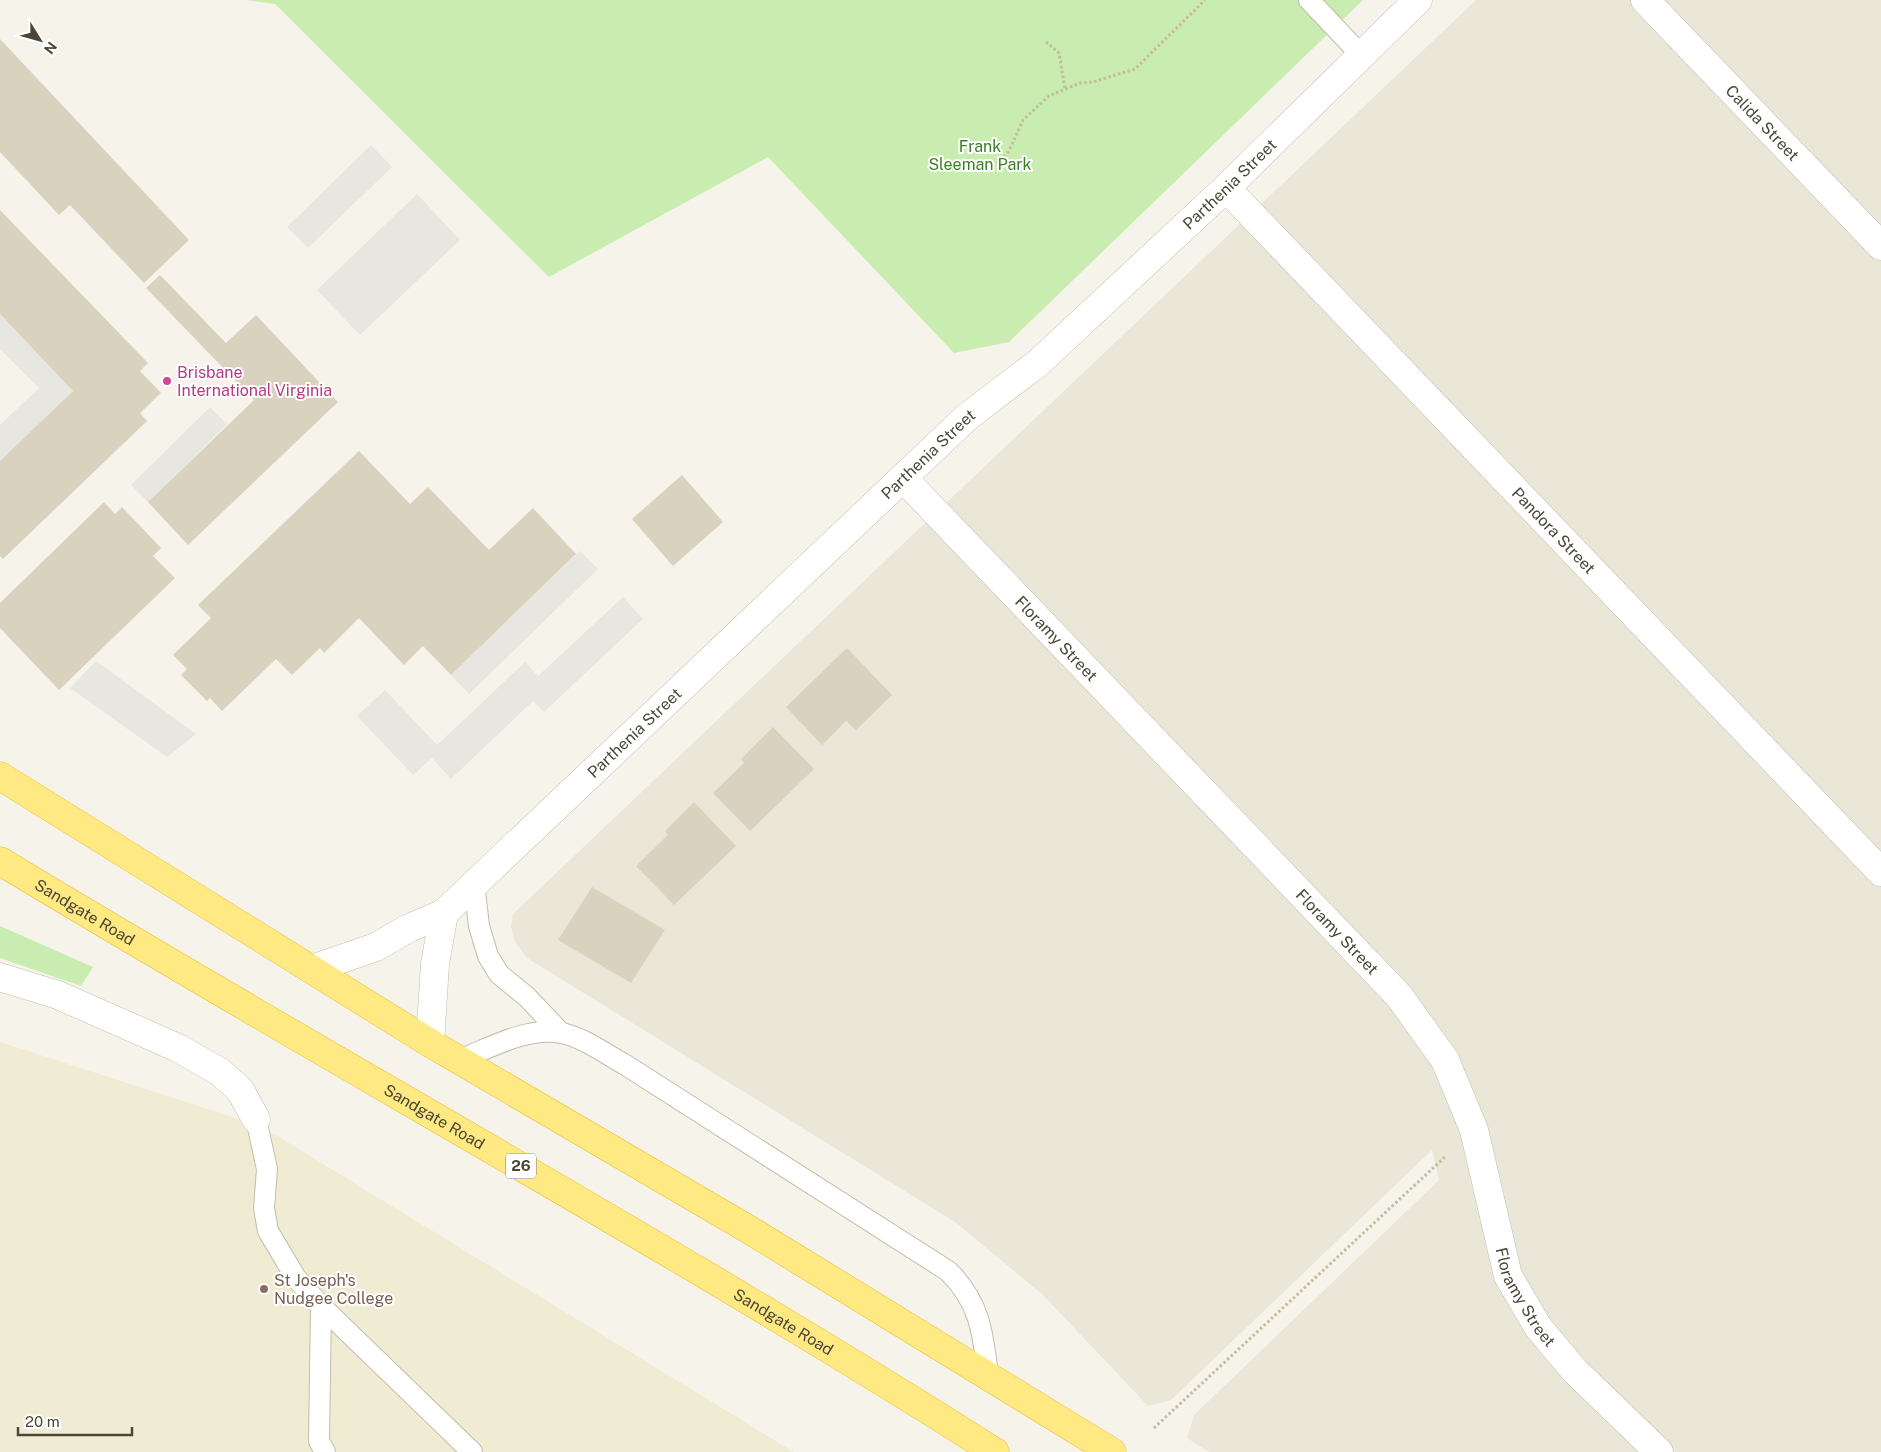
<svg xmlns="http://www.w3.org/2000/svg" width="1881" height="1452" font-family="'Public Sans',sans-serif">
<rect width="100%" height="100%" fill="#f6f4ea"/>
<!-- residential -->
<polygon fill="#eae7d8" points="1476,0 1881,0 1881,1452 1209,1452 1187,1438 1194,1415 1439,1180 1432,1150 1171,1400 1148,1406 1043,1295 955,1222 527,958 515,942 511,927 513,914"/>
<!-- education -->
<polygon fill="#f0ecd3" points="0,1042 261,1126 794,1452 0,1452"/>
<!-- green -->
<g fill="#c9edb0">
<polygon points="246,0 1363,0 1009,342 954,353 768,157 549,277 275,4"/>
<polygon points="0,926 93,967 81,986 0,958"/>
</g>
<!-- parking -->
<g fill="#e7e6e1">
<polygon points="371,145 392,167 308,248 287,227"/>
<polygon points="417,194 460,240 360,335 317,290"/>
<polygon points="0,314 73,391 0,461 0,425 39,388 0,349"/>
<polygon points="210,407 227,424 148,502 131,485"/>
<polygon points="580,551 598,569 469,694 451,675"/>
<polygon points="623,597 643,619 544,712 533,701 451,779 432,758 413,775 357,716 385,690 437,745 525,662 538,676"/>
<polygon points="96,661 196,734 167,757 70,688"/>
</g>
<!-- building -->
<g fill="#d9d2be">
<polygon points="0,39 189,240 144,283 70,205 59,215 0,152"/>
<polygon points="0,210 148,363 140,371 161,393 140,413 147,421 3,559 0,556 0,461 73,391 0,314"/>
<polygon points="160,275 226,343 256,315 338,402 188,545 148,502 254,400 146,288"/>
<polygon points="359,451 410,504 428,487 489,550 533,508 576,554 451,675 423,646 404,665 359,618 324,653 320,648 292,675 276,659 222,711 210,698 207,701 181,675 187,669 173,655 211,618 198,605"/>
<polygon points="682,475 723,522 673,566 632,519"/>
<polygon points="104,502 115,514 122,507 161,548 153,556 175,578 59,690 0,628 0,603"/>
<polygon points="847,648 892,695 856,730 846,721 822,745 786,707"/>
<polygon points="773,727 814,769 750,831 713,793 744,763 741,759"/>
<polygon points="694,802 736,846 674,905 636,866 668,835 665,831"/>
<polygon points="592,887 665,930 631,983 558,940"/>
</g>
<g fill="none" stroke-linecap="round" stroke-linejoin="round">
<!-- service casing -->
<g stroke="#c2beab" stroke-width="22">
<g id="service">
<polyline points="1309,0 1361,55"/>
<polyline points="474,883 479,926 488,956 499,974 527,997 561,1033"/>
<path d="M 459,1060 C 490,1048 528,1026 562,1033 C 584,1038 604,1053 624,1064 L 948,1271 C 980,1302 983,1333 988,1375"/>
<polyline points="256,1119 267,1169 264,1208 268,1231 296,1278 321,1306 472,1452"/>
<polyline points="321,1306 319,1441 325,1452"/>
</g>
</g>
<!-- minor casing -->
<g stroke="#c2beab" stroke-width="29">
<g id="minor">
<path id="s1" d="M 1645,0 L 1881,246"/>
<path id="s2" d="M 1226,188 L 1881,872"/>
<path id="s3" d="M 903,478 L 1399,996 L 1445,1060 L 1474,1130 L 1508,1276 L 1538,1327 L 1575,1371 L 1659,1452"/>
<path id="s4" d="M 312,969 L 376,947 L 409,928 L 444,913 L 967,417 L 1038,363 L 1226,188 L 1418,0"/>
<polyline points="0,977 58,995 178,1048 220,1072 240,1090 256,1119"/>
<polyline points="430,1043 435,964 444,913"/>
</g>
</g>
<!-- trunk casing -->
<g stroke="#e9be30" stroke-width="29">
<g id="trunk">
<polyline points="0,776 430,1043 748,1229 1112,1452"/>
<path id="s5" d="M 0,861 C 330,1061 669,1245 995,1452"/>
</g>
</g>
<!-- path -->
<g stroke="#c5bc9b" stroke-width="3" stroke-dasharray="2.5 2.5" stroke-linecap="butt">
<polyline points="1046,42 1059,53 1065,89"/>
<polyline points="1001,161 1009,151 1023,120 1049,96 1080,83 1093,82 1135,69 1205,0"/>
<polyline points="1154,1428 1446,1156"/>
</g>
<!-- service -->
<use href="#service" stroke="#fff" stroke-width="20"/>
<!-- minor -->
<use href="#minor" stroke="#fff" stroke-width="28"/>
<!-- trunk -->
<use href="#trunk" stroke="#ffe983" stroke-width="28"/>
</g>
<!-- markers -->
<circle fill="#d1479c" stroke="#fff" stroke-width="2" cx="167" cy="381" r="5"/>
<circle fill="#8d6e63" stroke="#fff" stroke-width="2" cx="264" cy="1289" r="5"/>
<g text-anchor="middle" stroke-width="4" stroke-linejoin="round" paint-order="stroke">
<!-- shield labels -->
<rect fill="#fff" stroke="#817e73" stroke-width="1" x="506" y="1153.5" width="30" height="25" rx="4"/>
<g font-size="15" font-weight="bold" fill="#4b4637">
<text x="521" y="1171">26</text>
</g>
<!-- street labels -->
<g font-size="16" fill="#4b4637" stroke="#fff">
<text dy="6" stroke="none"><textPath href="#s1" startOffset="170">Calida Street</textPath></text>
<text dy="6" stroke="none"><textPath href="#s4" startOffset="1216">Parthenia Street</textPath></text>
<text dy="6" stroke="none"><textPath href="#s4" startOffset="811">Parthenia Street</textPath></text>
<text dy="6" stroke="none"><textPath href="#s2" startOffset="474">Pandora Street</textPath></text>
<text dy="6" stroke="none"><textPath href="#s3" startOffset="222">Floramy Street</textPath></text>
<text dy="6" stroke="none"><textPath href="#s4" startOffset="406">Parthenia Street</textPath></text>
<text dy="6" stroke="none"><textPath href="#s5" startOffset="99">Sandgate Road</textPath></text>
<text dy="6" stroke="none"><textPath href="#s3" startOffset="628">Floramy Street</textPath></text>
<text dy="6" stroke="none"><textPath href="#s5" startOffset="504">Sandgate Road</textPath></text>
<text dy="6" stroke="none"><textPath href="#s3" startOffset="1048">Floramy Street</textPath></text>
<text dy="6" stroke="none"><textPath href="#s5" startOffset="909">Sandgate Road</textPath></text>
</g>
<!-- park labels -->
<g font-size="16" fill="#3b8225" stroke="#fff">
<text x="980" y="152">Frank<tspan x="980" dy="18">Sleeman Park</tspan></text>
</g>
<!-- hotel labels -->
<g font-size="16" fill="#b23c85" stroke="#fff" text-anchor="start">
<text x="177" y="378">Brisbane<tspan x="177" dy="18">International Virginia</tspan></text>
</g>
<!-- education labels -->
<g font-size="16" fill="#785e54" stroke="#fff" text-anchor="start">
<text x="274" y="1286">St Joseph's<tspan x="274" dy="18">Nudgee College</tspan></text>
</g>
</g>
<!-- north arrow -->
<g transform="translate(40 40) rotate(127)" stroke="#ffffff" stroke-width="4" paint-order="stroke">
<path d="M0-4L9 19L0 12L-9 19Z" fill="#4b4637"/>
<text y="-8" font-size="14" font-weight="bold" text-anchor="middle" fill="#4b4637">N</text>
</g>
<!-- scale -->
<path d="M18 1427v8h114v-8" fill="none" stroke="#4b4637" stroke-width="2.5"/>
<text x="25" y="1427" font-size="15" fill="#4b4637" stroke="#ffffff" stroke-width="4" paint-order="stroke">20 m</text>
</svg>
